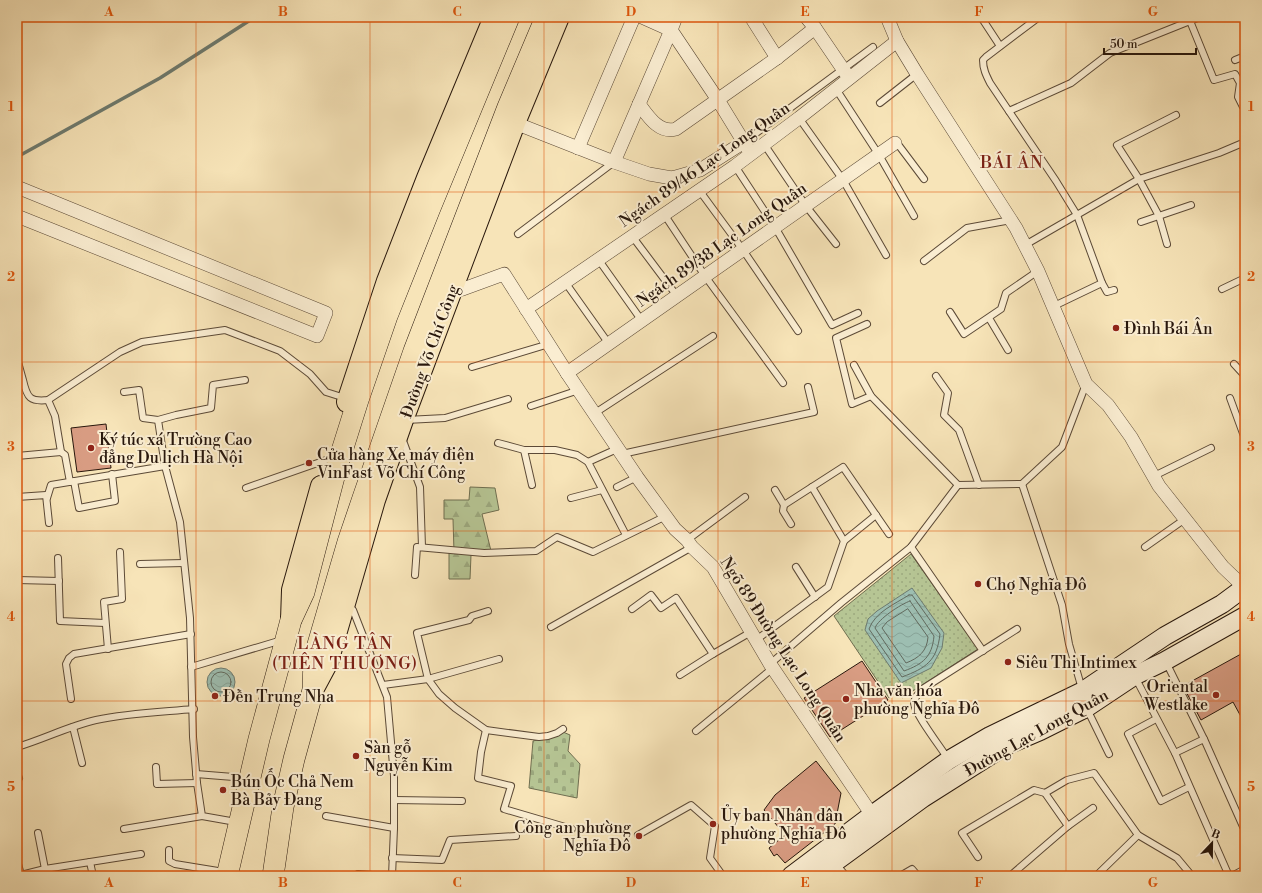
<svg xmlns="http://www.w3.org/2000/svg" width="1262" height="893" font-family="'Libre Bodoni',serif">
<defs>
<pattern id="grass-dots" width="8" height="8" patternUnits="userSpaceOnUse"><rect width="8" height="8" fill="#b6c594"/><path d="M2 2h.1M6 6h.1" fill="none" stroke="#9ca87e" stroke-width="1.8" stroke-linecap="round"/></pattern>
<pattern id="forest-firs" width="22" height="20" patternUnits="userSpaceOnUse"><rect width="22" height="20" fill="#b6c594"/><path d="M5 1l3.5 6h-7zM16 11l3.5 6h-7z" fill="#9ca87e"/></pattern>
<pattern id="cemetery-stones" width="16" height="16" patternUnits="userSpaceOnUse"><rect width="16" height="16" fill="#b6c594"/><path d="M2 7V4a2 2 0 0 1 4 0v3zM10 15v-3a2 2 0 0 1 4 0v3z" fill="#9ca87e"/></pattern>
<pattern id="water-waves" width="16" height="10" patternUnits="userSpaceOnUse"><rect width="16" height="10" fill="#9dbeb1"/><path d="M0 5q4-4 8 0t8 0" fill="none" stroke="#87a397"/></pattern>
</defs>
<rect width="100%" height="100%" fill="#f7e4b8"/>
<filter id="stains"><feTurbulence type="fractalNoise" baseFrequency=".005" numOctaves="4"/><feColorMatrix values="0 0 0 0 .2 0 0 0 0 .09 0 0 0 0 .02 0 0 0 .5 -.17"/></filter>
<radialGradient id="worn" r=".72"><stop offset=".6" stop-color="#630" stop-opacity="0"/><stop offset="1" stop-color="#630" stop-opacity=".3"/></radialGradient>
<!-- grass -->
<polygon fill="url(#grass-dots)" stroke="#6f6e50" points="911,554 978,649 902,698 897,692 889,698 834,616"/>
<!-- forest -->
<polygon fill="url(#forest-firs)" stroke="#6f6e50" points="470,487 495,488 499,510 482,514 492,555 471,555 470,579 449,579 449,552 454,552 453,519 444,519 444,500 469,500"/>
<!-- cemetery -->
<polygon fill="url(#cemetery-stones)" stroke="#6f6e50" points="563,732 570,735 568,751 580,764 577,798 529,788 533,741 554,736"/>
<!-- water -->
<g fill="url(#water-waves)" stroke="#6e7b6f">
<polygon points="912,588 944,633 942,648 931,668 901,683 865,630 868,619 877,611"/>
<circle cx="221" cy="682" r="14"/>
</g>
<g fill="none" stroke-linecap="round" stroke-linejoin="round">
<!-- shore -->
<g stroke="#626a5e" stroke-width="1">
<path d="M 909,595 L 912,595 L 940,634 C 937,661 926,668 902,677 L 869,629 C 875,612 895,604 909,595 Z"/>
<path d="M 910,601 L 934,636 C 932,657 923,664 904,671 L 875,628 C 878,619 901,604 910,601 Z"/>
<path d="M 908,609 L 928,637 C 927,651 919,658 906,663 L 882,628 L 887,622 Z"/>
<circle cx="221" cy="682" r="10"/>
</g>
<!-- stream -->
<polyline stroke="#6e7b6f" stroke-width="3.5" points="17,157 160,78 255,17"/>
</g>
<!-- building -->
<g fill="#d89c82" stroke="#28170c">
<polygon points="106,424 111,468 77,472 71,428"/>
<polygon points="1241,654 1245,662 1245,724 1233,702 1201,720 1183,686"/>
<polygon points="862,661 888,700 830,737 804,698"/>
<polygon points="816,761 841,793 835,824 785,863 777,854 774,856 769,848 785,835 764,810 775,795"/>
</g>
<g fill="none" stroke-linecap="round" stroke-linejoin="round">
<!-- service casing -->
<g stroke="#5c4a37" stroke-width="8">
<g id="service">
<polyline points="981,17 1000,46"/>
<path d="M 1039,17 L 986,57 L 983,60 C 983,69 986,75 990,83 L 1056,181 L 1077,215 L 1102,283 L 1054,306"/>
<polyline points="1190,21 1214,80 1235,74 1240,83 1238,97 1245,111"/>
<polyline points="1235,60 1245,56"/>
<polyline points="836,89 879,155 914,216"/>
<polyline points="880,103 917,74"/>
<polyline points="1009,111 1071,83 1110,53 1200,17"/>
<polyline points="799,118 843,180 886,255"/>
<polyline points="744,142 873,47"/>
<polyline points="895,143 897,143 924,179"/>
<polyline points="764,144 806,206 836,244"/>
<polyline points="735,166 775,227 832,325 858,313"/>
<polyline points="699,190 743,250 798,331"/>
<polyline points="664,214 705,276 783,383"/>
<polyline points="1141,222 1191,205"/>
<polyline points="518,234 614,162"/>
<polyline points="632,236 677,296"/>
<polyline points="1167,244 1159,216 1139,179 1117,145 1176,115"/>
<polyline points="1025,245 1139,179 1219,153 1245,142"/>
<polyline points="598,259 642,321"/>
<polyline points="924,261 967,228 1011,220"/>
<polyline points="565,282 609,344"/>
<polyline points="1102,283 1107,292 1114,290"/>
<polyline points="1222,289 1245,278"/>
<polyline points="950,312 964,334 1001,309 1006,293 1038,271"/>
<polyline points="989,318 1008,350"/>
<polyline points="867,324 836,338 852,404 871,396"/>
<path d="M 17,358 C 19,366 21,373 23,380 C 27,398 30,402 48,400 L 120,352 L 142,342 L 225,330 L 280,351 L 310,374 L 326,392 L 345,398"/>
<polyline points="1234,364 1245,376"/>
<polyline points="854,365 871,396 958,485 1022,484 1062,447 1086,384"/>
<polyline points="472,367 549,344"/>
<polyline points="936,376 948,393 944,415 959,430 979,485"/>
<polyline points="124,392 139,390 143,418 158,420"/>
<polyline points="1230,398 1245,439"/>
<polyline points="48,400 55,416 61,452 65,455 70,482"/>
<polyline points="531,406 579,390"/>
<polyline points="595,413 713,336"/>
<polyline points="406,420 445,418 508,399"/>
<polyline points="402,438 420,487 422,547"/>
<polyline points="498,443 524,450 555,450 577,455 588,462"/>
<polyline points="617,449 588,462 626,535"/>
<polyline points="524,450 532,485"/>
<polyline points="622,454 814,412 808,387"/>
<polyline points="17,456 61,452"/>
<polyline points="1154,476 1211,448"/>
<polyline points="74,481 79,508 115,501 112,474"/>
<polyline points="1022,484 1062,605 1069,644 1082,689"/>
<polyline points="617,487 637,477"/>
<polyline points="812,487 844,541"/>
<polyline points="246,488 329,459"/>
<polyline points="775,490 784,505 843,467 889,534"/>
<polyline points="17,497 46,495 49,523"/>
<polyline points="47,498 51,485 165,466"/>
<polyline points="571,498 602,490"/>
<polyline points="784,505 783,511 791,524"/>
<polyline points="687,540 745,497"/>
<polyline points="911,547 983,651"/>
<polyline points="1145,547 1185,519"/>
<polyline points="58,558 60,621 105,623"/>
<polyline points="140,564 184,563"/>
<polyline points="796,567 815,597"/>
<polyline points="415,575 417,547 484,553 536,551 557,537 593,552 666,516"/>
<polyline points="17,580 59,581"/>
<polyline points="348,605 353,610 387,697 394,776 394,828 392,876"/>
<polyline points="632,609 651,595 661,608 676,598 713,654"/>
<polyline points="488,611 472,616 469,620 417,633 428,679 439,694 455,708 486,730 539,737 548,736 557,733 563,729"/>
<polyline points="551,627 692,547"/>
<polyline points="756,640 828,587 844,541 876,515"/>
<polyline points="108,649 104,602 122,599 120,552"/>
<polyline points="1166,662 1204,739"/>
<polyline points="770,664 841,603 911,547 958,485"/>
<polyline points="191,667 282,640"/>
<polyline points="680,675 713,654 751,632"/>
<polyline points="1135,677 1175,753 1229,876"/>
<polyline points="383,685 428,679 499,659"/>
<polyline points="71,699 66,664 69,658 74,654 191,634"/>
<polyline points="1087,709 1109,754"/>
<polyline points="1156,719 1128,734 1161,801 1189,787"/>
<polyline points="73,727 82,763"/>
<polyline points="486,730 481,752 478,778 511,786 504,809 572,829"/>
<polyline points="696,731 773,668"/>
<path d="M 17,747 C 44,739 69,726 96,720 C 128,713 161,712 194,709"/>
<polyline points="1175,753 1204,739 1245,831"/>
<path d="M 948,759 C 942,749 914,713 914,703 C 915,696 919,692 924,688 L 1017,629"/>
<polyline points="156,767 157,784 197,783"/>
<polyline points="17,773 19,778"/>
<polyline points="196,774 246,778"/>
<polyline points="1045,793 1068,826"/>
<polyline points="394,800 462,801"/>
<polyline points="326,816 394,828"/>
<polyline points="236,822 202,816 197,783 193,737 190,618 180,522 165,466 158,420 176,415 211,408 213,385 245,380"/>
<polyline points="124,829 202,816"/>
<polyline points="38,833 45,869"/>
<polyline points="638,835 691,805 715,826 710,858 723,876"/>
<polyline points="169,850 169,861 175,864 224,872"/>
<polyline points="978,857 962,833 1034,790 1045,793 1067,780 1094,773 1138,835 1177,858 1192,876"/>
<polyline points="392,858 442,860 450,840 516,836"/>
<polyline points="17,860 21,875 45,869 90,862 93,876"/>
<polyline points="90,862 141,854"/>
<polyline points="836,864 846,876"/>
<polyline points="358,874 387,876"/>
<polyline points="136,876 140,875"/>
<polyline points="900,876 912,869 918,876"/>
<polyline points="1010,876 1068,826 1093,808"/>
<polyline points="1083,876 1085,876"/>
<polyline points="1096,876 1138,835"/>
<polyline points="1232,876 1245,869"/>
</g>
</g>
<!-- minor casing -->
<g stroke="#5c4a37" stroke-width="14">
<g id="minor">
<polyline points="642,17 671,30 718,100 748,149"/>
<polyline points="751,17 777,58"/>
<polyline points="806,17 815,28 849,78"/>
<polyline points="887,17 897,41 917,74 1016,228 1038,271 1086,384 1108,405 1131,437 1159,486 1223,567 1244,587"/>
<path d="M 639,104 C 648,116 659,134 676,129 L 777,58 L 815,28"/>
<polyline points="515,123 614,162 649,174 672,178 700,170 744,142"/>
<polyline points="578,148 634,17"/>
<polyline points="614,162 671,30 676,17"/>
<polyline points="17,187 326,313 317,336 17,216"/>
<polyline points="451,291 463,289 504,274 567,373 637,477 675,529 687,540 692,547 713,567 770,664 872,815"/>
<polyline points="526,309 735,166 799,118 897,41"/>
<polyline points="567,373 895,143"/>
</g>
</g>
<!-- secondary casing -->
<g stroke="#28170c" stroke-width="20">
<g id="secondary">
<polyline points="791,876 872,815 949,760 990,736 1083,691 1165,636 1222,604 1245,587"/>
<polyline points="816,876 923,798 1005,746 1040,731 1086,708 1134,676 1165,661 1245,616"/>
</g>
</g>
<!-- primary casing -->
<g stroke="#28170c" stroke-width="22">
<g id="primary">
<polyline points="347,402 387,281 427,178 494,17"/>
<polyline points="291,620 292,590 321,486"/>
<polyline points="313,690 328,662 375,500 403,420 515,123 559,17"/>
</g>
</g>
<!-- trunk casing -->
<g stroke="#28170c" stroke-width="22">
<g id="trunk">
<polyline points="227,876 259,739 286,639 291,620 304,592 335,473 358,400 387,316 430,208 509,17"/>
<polyline points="273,876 283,807 294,759 313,690 314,658 348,542 363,498 414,351 508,107 546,17"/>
</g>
</g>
<!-- service -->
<use href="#service" stroke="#faedd1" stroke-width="6"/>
<!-- minor -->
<use href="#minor" stroke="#faedd1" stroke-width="13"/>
<!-- secondary -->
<use href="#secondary" stroke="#faedd1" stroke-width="18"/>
<!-- primary -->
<use href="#primary" stroke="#f7e4b8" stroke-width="20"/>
<!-- trunk -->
<use href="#trunk" stroke="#f7e4b8" stroke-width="21"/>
</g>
<!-- grid -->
<path fill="none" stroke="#de560c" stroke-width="1" stroke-opacity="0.55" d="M 196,17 L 196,876M 370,17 L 370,876M 544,17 L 544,876M 718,17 L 718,876M 892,17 L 892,876M 1066,17 L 1066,876M 17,192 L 1245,192M 17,362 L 1245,362M 17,531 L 1245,531M 17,701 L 1245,701"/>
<!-- markers -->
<g fill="#8f2418" stroke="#faedd1" stroke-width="1.5">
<circle cx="1116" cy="328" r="4"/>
<circle cx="91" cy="448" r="4"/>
<circle cx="309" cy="463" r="4"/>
<circle cx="978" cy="584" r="4"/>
<circle cx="1008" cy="662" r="4"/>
<circle cx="1216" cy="695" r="4"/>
<circle cx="215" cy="696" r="4"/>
<circle cx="846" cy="699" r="4"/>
<circle cx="356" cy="756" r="4"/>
<circle cx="223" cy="790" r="4"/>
<circle cx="713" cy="824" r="4"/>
<circle cx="639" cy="836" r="4"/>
</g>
<g text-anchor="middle" stroke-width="4" stroke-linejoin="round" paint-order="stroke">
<!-- street labels -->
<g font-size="16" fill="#28170c" stroke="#faedd1">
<text transform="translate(704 164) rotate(-35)" y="6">Ngách 89/46 Lạc Long Quân</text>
<text transform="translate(721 244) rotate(-35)" y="6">Ngách 89/38 Lạc Long Quân</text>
<text transform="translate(429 351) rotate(-70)" y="6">Đường Võ Chí Công</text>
<text transform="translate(784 649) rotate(57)" y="6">Ngõ 89 Đường Lạc Long Quân</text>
<text transform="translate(1036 732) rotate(-29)" y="6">Đường Lạc Long Quân</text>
</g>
<!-- poi labels -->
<g font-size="16" fill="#28170c" stroke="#faedd1" text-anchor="start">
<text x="1124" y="334">Đình Bái Ân</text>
<text x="99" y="445">Ký túc xá Trường Cao<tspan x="99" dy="18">đẳng Du lịch Hà Nội</tspan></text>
<text x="317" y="460">Cửa hàng Xe máy điện<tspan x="317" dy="18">VinFast Võ Chí Công</tspan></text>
<text x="986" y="590">Chợ Nghĩa Đô</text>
<text x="1016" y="668">Siêu Thị Intimex</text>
<text x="1208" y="692" text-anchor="end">Oriental<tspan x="1208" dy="18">Westlake</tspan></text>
<text x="854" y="696">Nhà văn hóa<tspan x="854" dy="18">phường Nghĩa Đô</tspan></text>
<text x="223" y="702">Đền Trung Nha</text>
<text x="364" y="753">Sàn gỗ<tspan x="364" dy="18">Nguyễn Kim</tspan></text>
<text x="231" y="787">Bún Ốc Chả Nem<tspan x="231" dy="18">Bà Bảy Đang</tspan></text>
<text x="721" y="821">Ủy ban Nhân dân<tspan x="721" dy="18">phường Nghĩa Đô</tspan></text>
<text x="631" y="833" text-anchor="end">Công an phường<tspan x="631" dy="18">Nghĩa Đô</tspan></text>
</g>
<!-- neighbourhood labels -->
<g font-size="17" letter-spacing="1" fill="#7a1f14" stroke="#faedd1">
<text x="1012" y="168">BÁI ÂN</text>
<text x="345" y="649">LÀNG TÂN<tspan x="345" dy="20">(TIÊN THƯỢNG)</tspan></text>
</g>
</g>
<!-- margin -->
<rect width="1262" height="893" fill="none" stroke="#f7e4b8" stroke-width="44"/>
<!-- north arrow -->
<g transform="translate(1212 843) rotate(22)" stroke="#faedd1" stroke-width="3" paint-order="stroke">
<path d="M0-3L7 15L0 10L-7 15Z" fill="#28170c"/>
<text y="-6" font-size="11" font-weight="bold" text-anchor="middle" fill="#28170c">B</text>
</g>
<!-- scale -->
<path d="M1104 48v6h92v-6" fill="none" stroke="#28170c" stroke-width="2"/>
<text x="1110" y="48" font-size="12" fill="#28170c" stroke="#faedd1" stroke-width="3" paint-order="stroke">50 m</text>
<rect x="22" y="22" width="1218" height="849" fill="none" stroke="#de560c" stroke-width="1.5"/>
<g font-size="13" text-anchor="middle" font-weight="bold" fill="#de560c">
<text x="109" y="16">A</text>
<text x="283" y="16">B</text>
<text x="457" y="16">C</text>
<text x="631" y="16">D</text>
<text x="805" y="16">E</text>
<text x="979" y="16">F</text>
<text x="1153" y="16">G</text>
<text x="11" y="111">1</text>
<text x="1251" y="111">1</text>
<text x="11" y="281">2</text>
<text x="1251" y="281">2</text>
<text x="11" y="451">3</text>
<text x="1251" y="451">3</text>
<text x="11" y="621">4</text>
<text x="1251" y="621">4</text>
<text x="11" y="791">5</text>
<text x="1251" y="791">5</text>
<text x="109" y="887">A</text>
<text x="283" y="887">B</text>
<text x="457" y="887">C</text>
<text x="631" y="887">D</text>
<text x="805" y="887">E</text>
<text x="979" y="887">F</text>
<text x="1153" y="887">G</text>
</g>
<rect width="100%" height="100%" filter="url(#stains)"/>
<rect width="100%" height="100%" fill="url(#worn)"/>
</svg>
